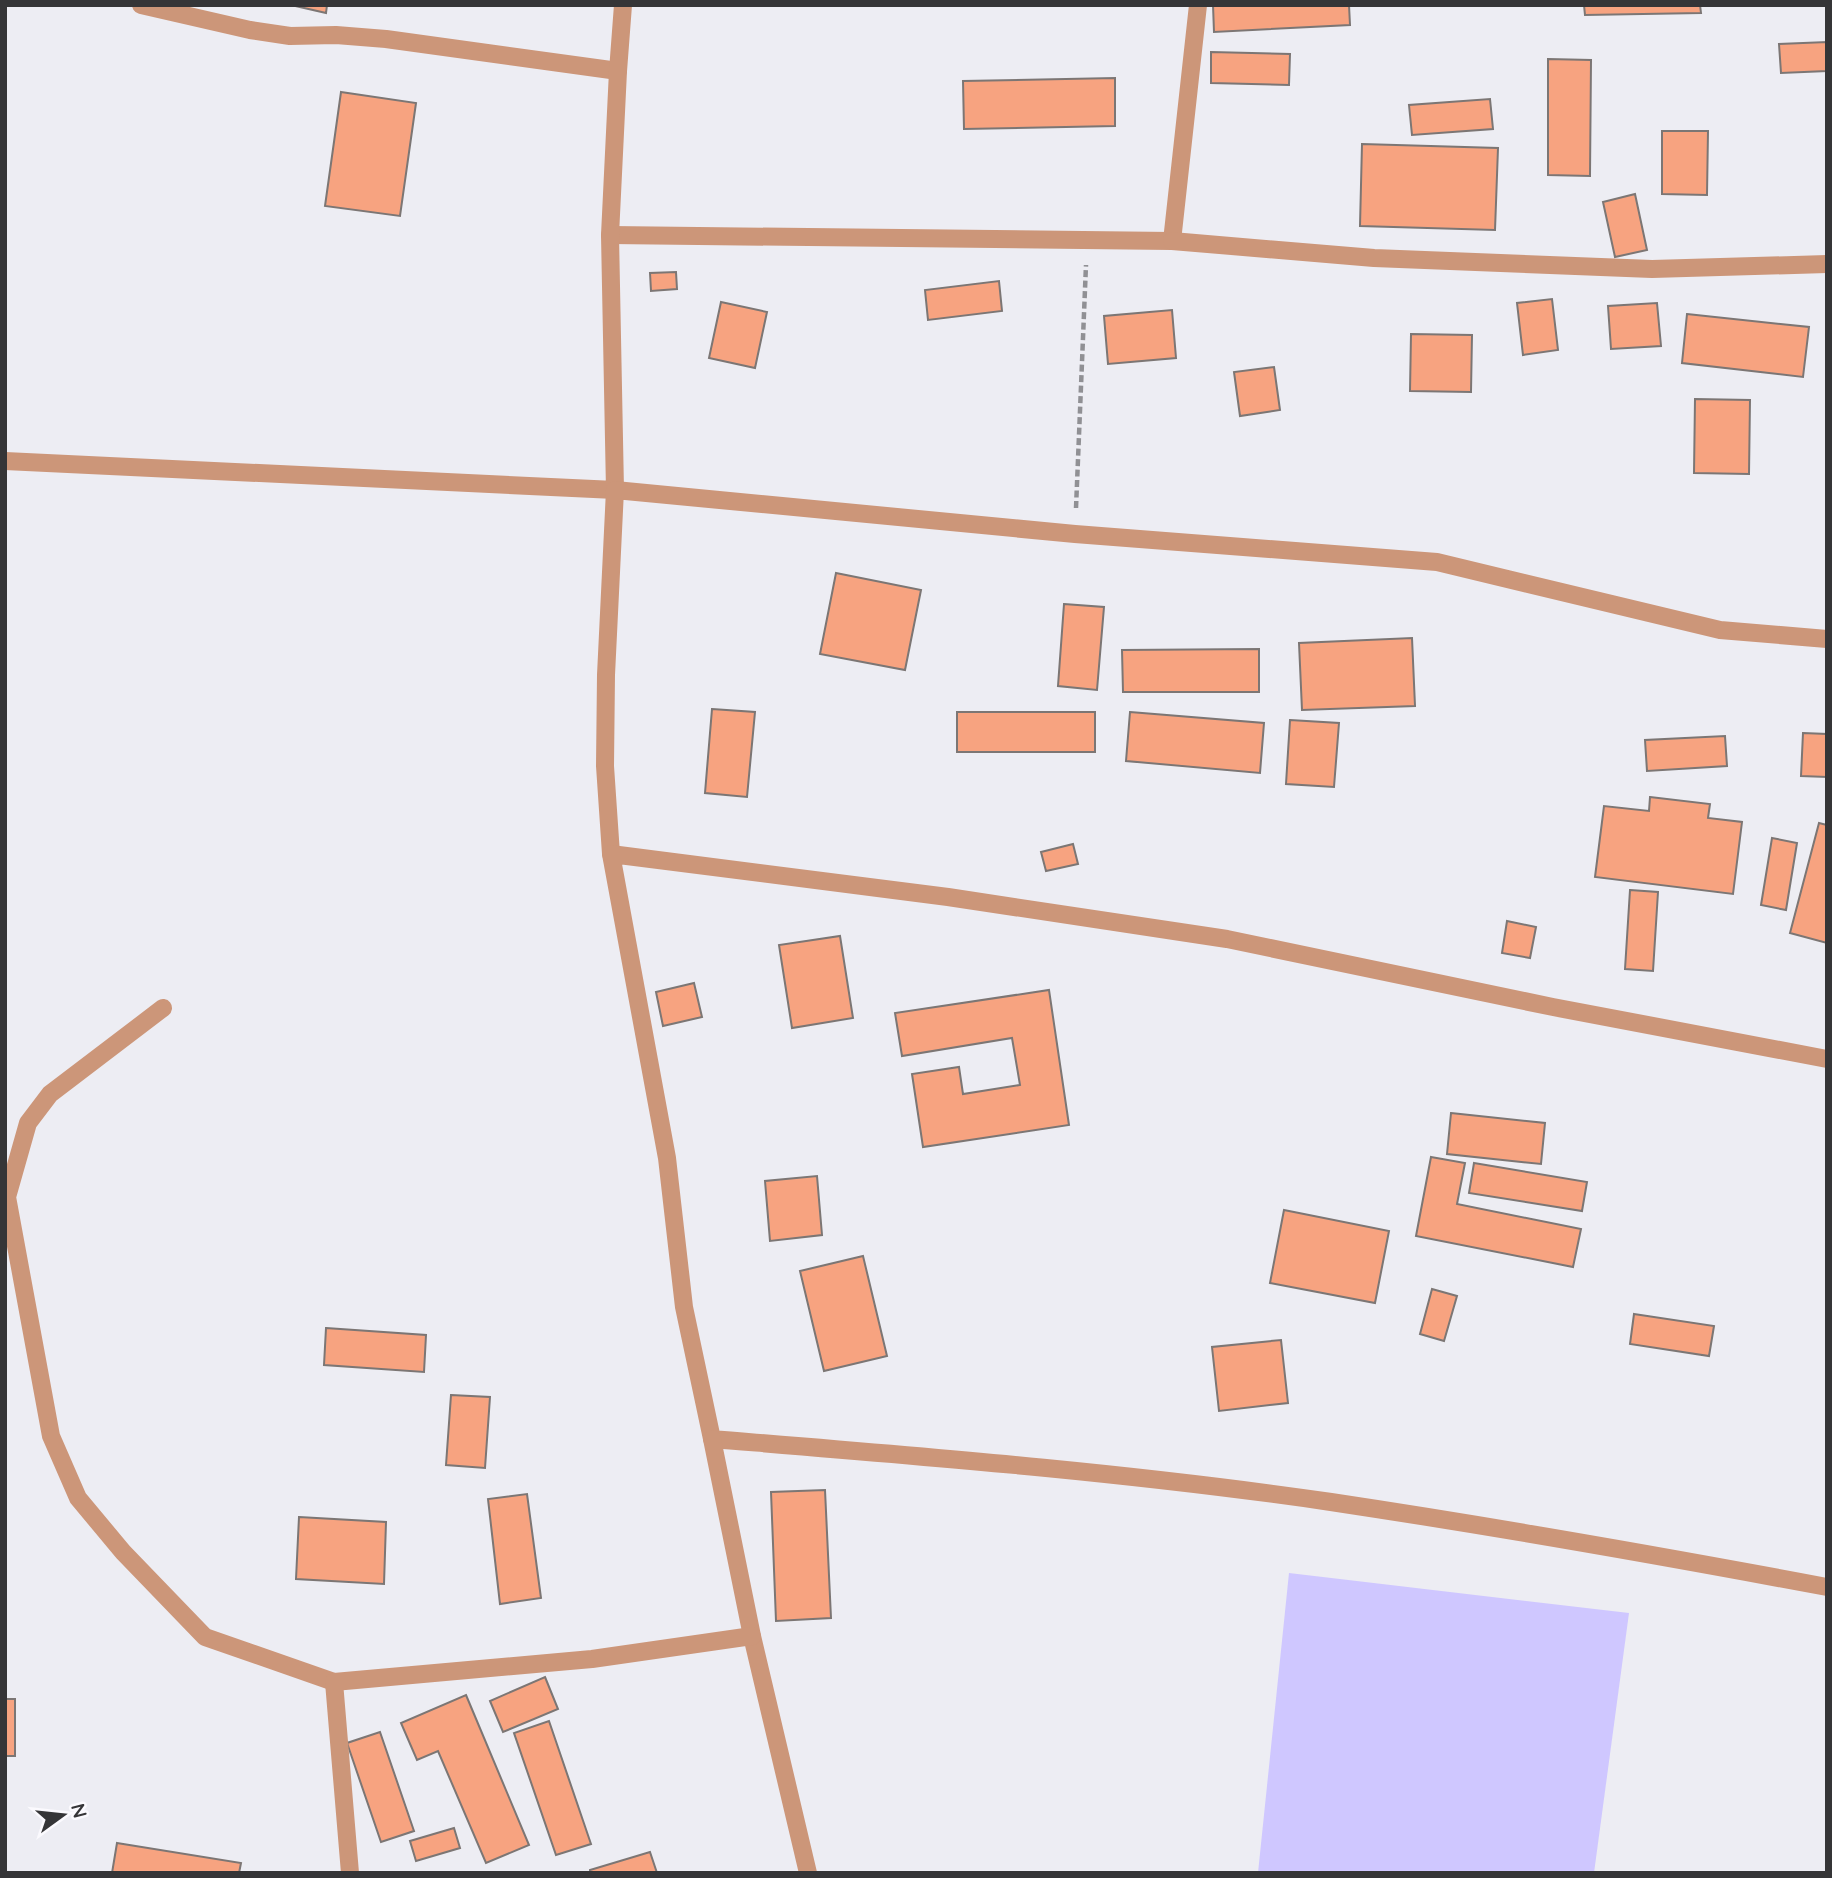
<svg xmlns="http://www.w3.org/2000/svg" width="1832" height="1878" font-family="Quicksand,sans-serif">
<rect width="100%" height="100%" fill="#ededf3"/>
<!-- green -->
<polygon fill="#cfc7ff" points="1289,1573 1629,1613 1594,1873 1258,1873"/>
<!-- building -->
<g fill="#f7a380" stroke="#7c7674" stroke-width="2">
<polygon points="291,5 327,5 326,13"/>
<polygon points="1213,5 1349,5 1350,25 1214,32"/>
<polygon points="1584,5 1700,5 1701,13 1585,15"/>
<polygon points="1827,42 1827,71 1781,73 1779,44"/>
<polygon points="1211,52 1290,54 1289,85 1211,83"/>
<polygon points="1548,59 1591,60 1590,176 1548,175"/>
<polygon points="1115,78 1115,126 964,129 963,81"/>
<polygon points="341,92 416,103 400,216 325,206"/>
<polygon points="1490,99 1493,129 1412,135 1409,105"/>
<polygon points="1662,131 1708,131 1707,195 1662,194"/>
<polygon points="1362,144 1498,148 1495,230 1360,226"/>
<polygon points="1635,194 1647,250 1615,257 1603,202"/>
<polygon points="676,272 677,289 651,291 650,273"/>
<polygon points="999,281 1002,311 928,320 925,290"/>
<polygon points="1552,299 1558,350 1523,355 1517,303"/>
<polygon points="721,302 767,312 755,368 709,358"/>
<polygon points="1657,303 1661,346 1611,349 1608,306"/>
<polygon points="1172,310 1176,358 1108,364 1104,316"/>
<polygon points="1687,314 1809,327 1803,377 1682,363"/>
<polygon points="1411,334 1472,335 1471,392 1410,391"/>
<polygon points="1274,367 1280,410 1240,416 1234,372"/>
<polygon points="1695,399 1750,400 1749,474 1694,473"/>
<polygon points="836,573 921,590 905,670 820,654"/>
<polygon points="1064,604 1104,607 1097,690 1058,686"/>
<polygon points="1412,638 1415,706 1302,710 1299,643"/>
<polygon points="1259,649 1259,692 1123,692 1122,650"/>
<polygon points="712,709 755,712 747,797 705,793"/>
<rect x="957" y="712" width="138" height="40"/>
<polygon points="1130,712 1264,723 1260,773 1126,761"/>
<polygon points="1290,720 1339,723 1334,787 1286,784"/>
<polygon points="1803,733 1827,734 1827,777 1801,776"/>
<polygon points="1725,736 1727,766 1647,771 1645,740"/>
<polygon points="1650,797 1710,804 1708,818 1742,822 1733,894 1595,877 1604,806 1649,811"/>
<polygon points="1819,823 1827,825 1827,943 1790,933"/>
<polygon points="1772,838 1797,843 1786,910 1761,905"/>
<polygon points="1073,844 1078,864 1046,871 1041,852"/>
<polygon points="1630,890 1658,892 1653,971 1625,969"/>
<polygon points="1507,921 1536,927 1530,958 1502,953"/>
<polygon points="840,936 853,1018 792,1028 779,945"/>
<polygon points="694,983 702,1017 663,1026 656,992"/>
<polygon points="1049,990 1069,1125 923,1147 912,1074 959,1067 963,1094 1020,1085 1012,1038 902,1056 895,1013"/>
<polygon points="1451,1113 1545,1123 1541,1164 1447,1154"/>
<polygon points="1431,1157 1465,1163 1457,1204 1581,1229 1573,1267 1416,1236"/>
<polygon points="1474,1163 1587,1182 1582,1211 1469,1193"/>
<polygon points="817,1176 822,1235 770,1241 765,1181"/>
<polygon points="1284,1210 1389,1231 1375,1303 1270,1283"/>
<polygon points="863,1256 887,1356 824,1371 800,1271"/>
<polygon points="1432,1289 1457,1296 1444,1341 1420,1334"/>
<polygon points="1634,1314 1714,1326 1709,1356 1630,1344"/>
<polygon points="326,1328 426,1335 424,1372 324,1365"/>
<polygon points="1281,1340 1288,1403 1219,1411 1212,1347"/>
<polygon points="451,1395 490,1397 485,1468 446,1465"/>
<polygon points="825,1490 831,1618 776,1621 771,1492"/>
<polygon points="527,1494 541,1598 500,1604 488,1499"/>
<polygon points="299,1517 386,1522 384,1584 296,1579"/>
<polygon points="545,1677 558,1709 503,1732 490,1701"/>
<polygon points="466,1695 529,1845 486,1863 438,1751 417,1760 401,1723"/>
<rect x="5" y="1699" width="10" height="57"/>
<polygon points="549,1721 591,1844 556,1855 514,1733"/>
<polygon points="380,1732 414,1831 381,1842 347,1743"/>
<polygon points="454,1828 460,1848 416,1861 410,1841"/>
<polygon points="117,1843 241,1863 239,1873 112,1873"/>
<polygon points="650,1852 657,1873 590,1873 590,1870"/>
</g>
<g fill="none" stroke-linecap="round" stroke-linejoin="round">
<!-- path -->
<polyline stroke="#909094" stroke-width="4.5" stroke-dasharray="7 3.5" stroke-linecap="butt" points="1076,508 1086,265"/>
<!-- minor -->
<g stroke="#cc9679" stroke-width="18">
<polyline points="141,5 250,30 290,36 336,35 386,39 618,71"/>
<polyline points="610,235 1172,241 1198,5"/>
<polyline points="1172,241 1374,258 1652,269 1827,264"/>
<polyline points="5,461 615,490 610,235 618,71 623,5"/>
<polyline points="611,854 605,766 606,675 615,490 1075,534 1437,562 1720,630 1827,639"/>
<polyline points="163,1008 50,1094 28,1123 7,1197 51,1436 78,1498 123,1552 205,1637 334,1682"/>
<path d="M 1827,1059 L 1553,1007 L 1227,939 L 948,897 L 611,854 L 667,1158 L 684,1307 L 712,1439 C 918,1456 1125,1472 1331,1502 C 1497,1527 1662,1556 1827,1587"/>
<polyline points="712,1439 752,1636 808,1873"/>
<polyline points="350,1873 334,1682 592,1659 752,1636"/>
</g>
</g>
<!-- border -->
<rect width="1832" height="1878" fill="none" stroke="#353537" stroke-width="14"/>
<!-- north arrow -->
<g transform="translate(63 1815) rotate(75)" stroke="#fbfafe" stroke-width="5" paint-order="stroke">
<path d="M0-5L12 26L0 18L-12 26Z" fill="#353537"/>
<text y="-10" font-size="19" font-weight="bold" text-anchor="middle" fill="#353537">N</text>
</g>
</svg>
